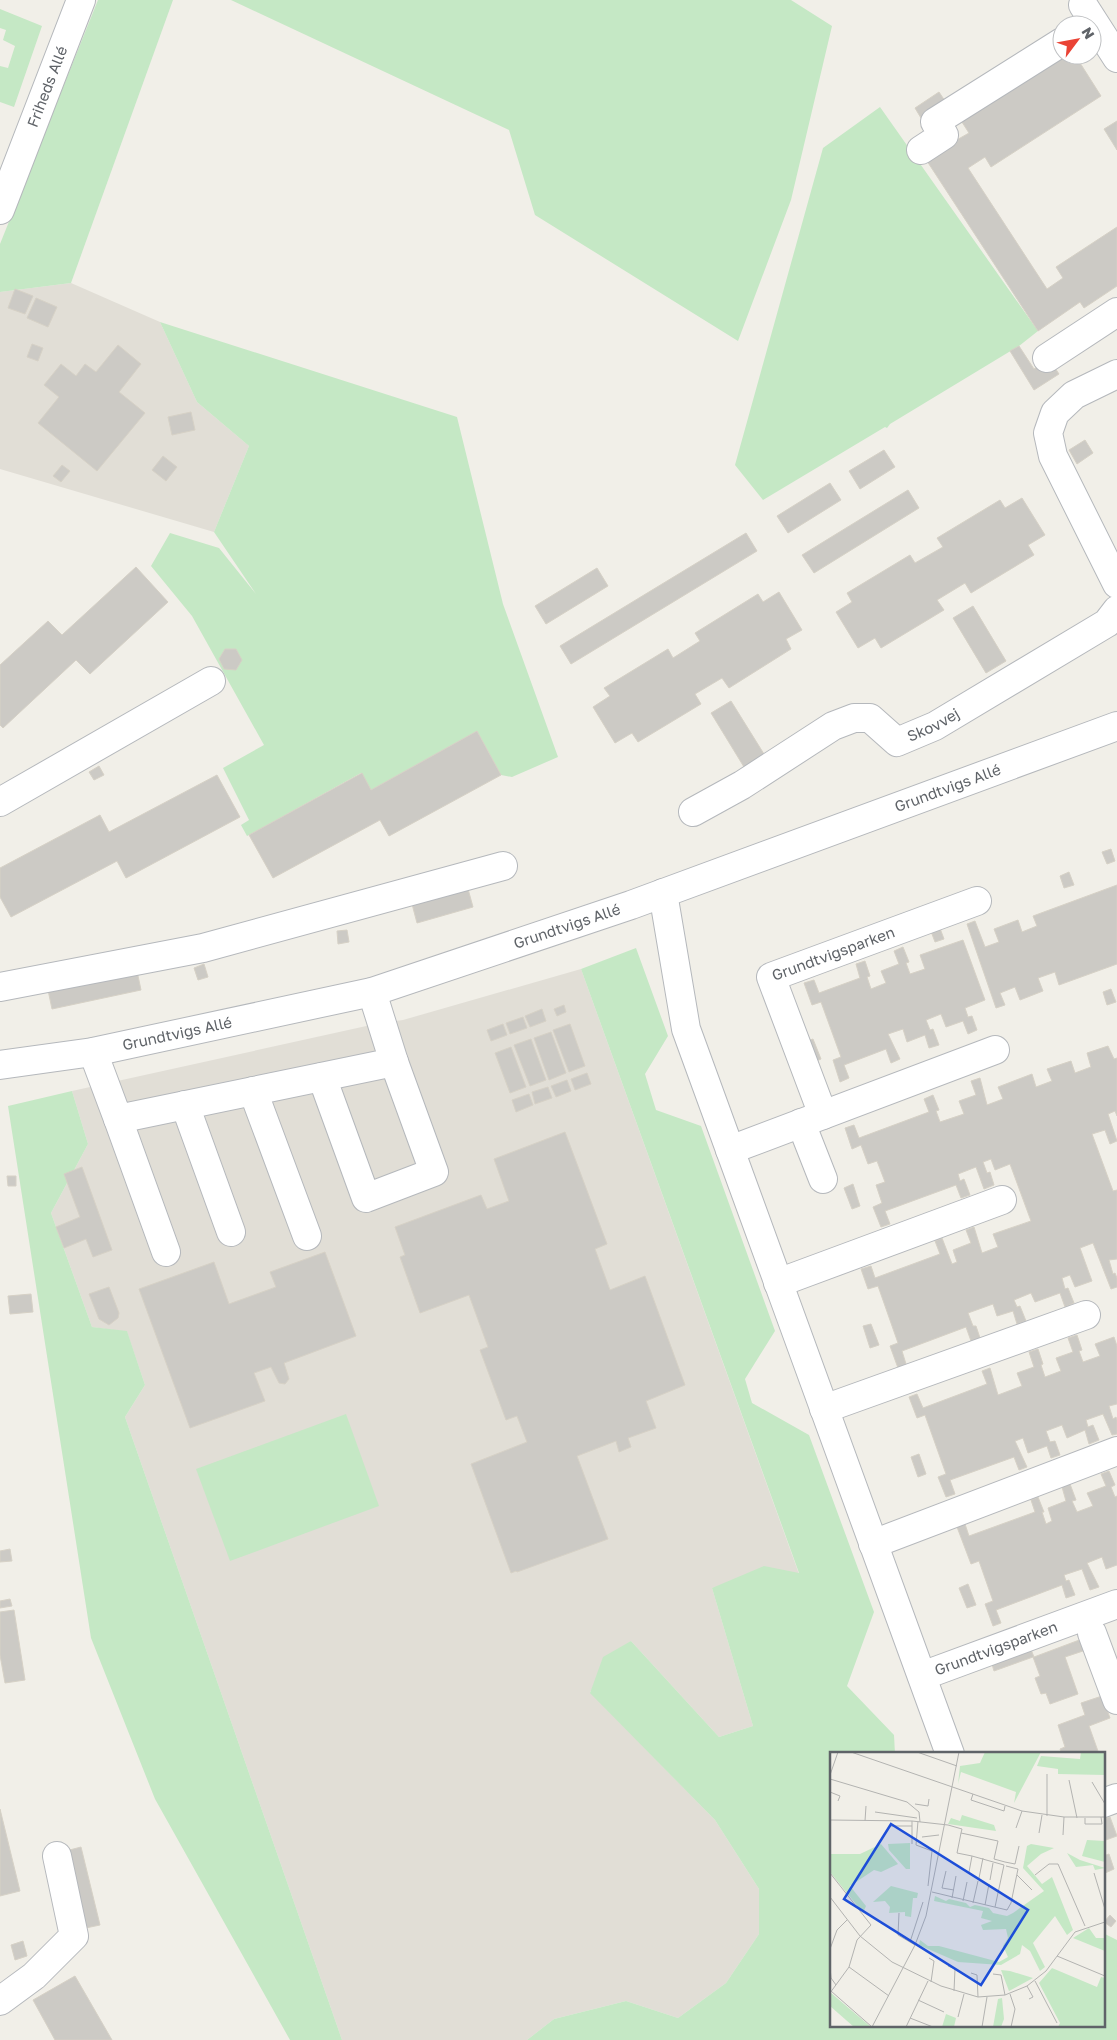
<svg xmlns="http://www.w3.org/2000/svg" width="1117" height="2040" font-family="'Golos Text',sans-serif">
<rect width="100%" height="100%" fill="#f1efe8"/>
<!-- education -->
<g fill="#e1ded6">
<polygon points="71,283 160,322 197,402 249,446 214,532 0,469 0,292"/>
<polygon points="581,969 799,1574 712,1588 753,1726 719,1737 631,1641 590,1692 715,1820 759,1889 759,1934 726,1983 678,2018 626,2001 554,2019 527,2040 342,2040 125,1417 145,1385 127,1332 92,1327 51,1213 88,1144 72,1091 380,1023 403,1020"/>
</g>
<!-- green -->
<g fill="#c5e8c5">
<polygon points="98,0 173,0 71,283 0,292 0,244"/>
<polygon points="231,0 791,0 832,26 791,200 738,341 535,215 509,130"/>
<polygon points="0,9 42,26 14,107 0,102 0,66 8,68 15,46 3,40 6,30 0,28"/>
<polygon points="880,107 1038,331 1019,346 890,424 887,428 885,427 763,500 735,465 823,148"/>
<polygon points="160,322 457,417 503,604 558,757 512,777 501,775 477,731 371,790 361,773 247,836 241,825 249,820 223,768 264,745 192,616 151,566 170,533 219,548 256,594 214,532 249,446 197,402"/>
<polygon points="636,948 668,1036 645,1074 656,1110 701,1126 775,1331 745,1379 752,1403 809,1435 874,1612 847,1686 894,1735 895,1754 831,1754 831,2026 1103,2026 1103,1933 1117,1940 1117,2040 527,2040 554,2019 626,2001 678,2018 726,1983 759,1934 759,1889 715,1820 590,1693 603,1657 631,1641 719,1737 753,1726 712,1588 764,1566 799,1573 581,969"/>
<polygon points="72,1091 88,1144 51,1213 92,1327 127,1331 145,1385 125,1417 342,2040 290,2040 155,1799 91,1638 8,1106"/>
<polygon points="346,1414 379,1506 230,1561 196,1469"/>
</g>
<!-- building -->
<g fill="#cccac5" stroke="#d6d1c6">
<polygon points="1062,55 1075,55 1101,96 991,167 985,157 968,168 1047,289 1063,278 1056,267 1117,227 1117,286 1084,308 1080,302 1038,331 925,158 969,133 960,119"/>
<polygon points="939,92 949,107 924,123 915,108"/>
<polygon points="1117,121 1117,150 1104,129"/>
<polygon points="15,289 33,296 25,314 8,308"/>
<polygon points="36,298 57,307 48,327 27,318"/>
<polygon points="32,344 43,348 38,361 27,357"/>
<polygon points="118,345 141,364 119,392 145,413 97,471 38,423 59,397 44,385 61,364 76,376 85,364 96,372"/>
<polygon points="1019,346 1034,369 1049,359 1059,374 1034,390 1010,351"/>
<polygon points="191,412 195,430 172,435 168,417"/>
<polygon points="1085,440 1093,453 1077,464 1069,450"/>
<polygon points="884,450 895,467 860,489 849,471"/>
<polygon points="163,456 177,467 166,481 152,470"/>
<polygon points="62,465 70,471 61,482 53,476"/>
<polygon points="830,483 841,500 788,533 777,516"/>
<polygon points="908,490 919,508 814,573 802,555"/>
<polygon points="1022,498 1045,535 1028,545 1034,555 971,593 965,583 937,600 944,610 881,648 875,638 858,648 836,612 852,602 847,593 910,555 915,563 943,547 937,538 1000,500 1005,508"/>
<polygon points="746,533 757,551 571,664 560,646"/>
<polygon points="136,567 168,602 90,674 76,660 3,728 0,725 0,665 48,621 62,635"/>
<polygon points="597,568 608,586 546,624 535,606"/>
<polygon points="779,592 802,630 786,639 791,649 729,688 722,678 695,694 701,704 638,742 632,733 615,743 593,707 610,696 604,688 668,649 673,658 700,641 695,633 758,594 763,602"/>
<polygon points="973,606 1006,661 986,673 953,618"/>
<polygon points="225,649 236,649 242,660 236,670 224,669 219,659"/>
<polygon points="731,701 764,754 744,767 711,713"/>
<polygon points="477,731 501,775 389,836 380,820 273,878 249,835 362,773 371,790"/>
<polygon points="99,766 104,775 94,780 89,772"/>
<polygon points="217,775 240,817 126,878 117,861 11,917 0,897 0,868 100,815 109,832"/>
<polygon points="1111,849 1115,861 1107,864 1102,852"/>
<polygon points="1069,872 1074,885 1064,888 1060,876"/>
<polygon points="1117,885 1117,964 1059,985 1055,972 1038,978 1043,991 1020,1000 1015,987 1000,993 1005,1005 996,1008 967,924 975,921 985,947 999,942 994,929 1018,920 1022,932 1037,926 1033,916"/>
<polygon points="468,889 473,907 417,923 412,904"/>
<polygon points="938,923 944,939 935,942 929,926"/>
<polygon points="347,930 349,942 338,944 337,931"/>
<polygon points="963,940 985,1000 965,1008 968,1017 972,1016 977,1030 968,1034 963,1021 946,1027 941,1014 926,1020 930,1030 933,1029 939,1045 929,1048 925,1035 907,1042 903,1029 888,1034 900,1059 891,1063 886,1049 844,1065 849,1078 840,1082 833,1060 841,1057 821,1002 812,1005 804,983 814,980 819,993 860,978 856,964 865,961 870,976 867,977 871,989 886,983 881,971 899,964 894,951 903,947 909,962 906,963 910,974 925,969 920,955"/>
<polygon points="204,964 208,977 198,980 194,968"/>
<polygon points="137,971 141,990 52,1009 48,990"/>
<polygon points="1111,989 1116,1002 1107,1005 1103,992"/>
<polygon points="564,1005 566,1012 557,1016 554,1009"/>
<polygon points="542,1009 546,1021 530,1027 525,1016"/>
<polygon points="523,1017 527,1028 510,1034 506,1023"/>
<polygon points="503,1024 507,1035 491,1041 487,1030"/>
<polygon points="570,1024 585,1066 569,1072 553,1030"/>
<polygon points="551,1032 566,1073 549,1080 534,1038"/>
<polygon points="531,1039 546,1080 530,1086 514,1045"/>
<polygon points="813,1039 821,1059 812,1063 804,1042"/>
<polygon points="1108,1046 1114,1059 1117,1058 1117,1116 1115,1111 1108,1114 1117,1141 1110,1144 1105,1130 1092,1134 1113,1191 1117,1190 1117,1259 1109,1260 1113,1274 1115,1273 1117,1278 1117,1287 1111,1289 1093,1243 1080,1248 1092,1281 1075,1287 1070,1275 1062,1278 1065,1289 1068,1288 1074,1303 1065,1307 1060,1293 1035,1302 1031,1293 1014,1300 1017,1307 1020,1306 1026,1321 1017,1324 1013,1311 997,1316 993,1304 968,1313 973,1326 976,1326 980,1338 971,1341 966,1327 902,1351 906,1364 898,1368 890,1346 898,1343 878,1286 868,1289 861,1269 871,1266 875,1278 940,1254 935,1241 942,1238 952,1264 957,1262 953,1250 971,1243 966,1230 974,1227 982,1253 998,1247 993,1234 1031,1221 1010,1164 995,1170 991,1159 983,1162 987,1173 990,1172 994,1185 984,1189 976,1167 958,1174 960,1181 964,1179 970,1195 961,1198 956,1185 885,1211 890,1224 881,1227 873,1207 882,1203 876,1185 885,1182 877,1161 868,1164 861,1145 852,1149 845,1128 854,1125 859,1138 929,1112 924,1099 933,1095 939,1110 936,1111 940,1122 964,1114 959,1101 976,1095 971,1081 980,1078 987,1105 1003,1099 998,1087 1032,1074 1036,1087 1052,1081 1047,1069 1071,1061 1075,1073 1091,1067 1087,1053"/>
<polygon points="511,1047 526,1087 510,1093 495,1053"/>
<polygon points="587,1073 591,1084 575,1090 571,1079"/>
<polygon points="567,1080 571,1091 556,1097 551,1086"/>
<polygon points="548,1087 552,1098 535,1104 532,1092"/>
<polygon points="529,1094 533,1105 516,1112 512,1100"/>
<polygon points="565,1132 607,1244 595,1249 610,1290 645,1276 685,1385 646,1401 656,1428 628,1438 631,1447 619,1452 616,1441 577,1456 608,1539 517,1572 516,1571 511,1573 471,1464 527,1442 517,1416 506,1420 480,1350 488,1347 469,1295 420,1313 400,1257 405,1255 395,1227 481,1195 487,1209 509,1201 494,1159"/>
<polygon points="82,1167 112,1250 93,1257 86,1239 64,1248 56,1227 80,1217 64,1174"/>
<polygon points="7,1176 16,1176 16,1186 8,1186"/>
<polygon points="853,1184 860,1206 852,1209 844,1188"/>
<polygon points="325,1252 356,1336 284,1363 289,1379 285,1384 279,1383 271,1367 254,1373 265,1401 190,1428 139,1289 214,1262 229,1304 276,1287 270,1272"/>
<polygon points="109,1287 119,1313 118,1318 109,1325 99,1319 89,1294"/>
<polygon points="31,1294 33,1312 10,1314 8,1296"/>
<polygon points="871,1324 879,1345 870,1348 863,1326"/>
<polygon points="1077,1335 1082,1350 1079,1351 1083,1362 1100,1356 1095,1344 1114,1337 1117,1346 1117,1404 1109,1406 1113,1419 1116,1417 1117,1420 1117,1434 1112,1435 1103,1414 1086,1420 1088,1427 1093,1425 1099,1440 1089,1444 1085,1430 1067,1438 1062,1425 1046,1431 1050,1442 1055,1441 1060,1455 1051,1458 1047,1446 1028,1453 1023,1438 1015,1441 1027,1467 1019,1470 1014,1457 950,1480 955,1494 946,1497 938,1477 946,1474 925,1415 917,1418 909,1397 917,1394 923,1408 987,1384 982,1371 990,1368 998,1395 1022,1386 1017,1373 1034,1367 1029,1352 1038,1349 1043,1364 1041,1365 1045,1377 1061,1371 1056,1358 1073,1352 1068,1338"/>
<polygon points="919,1454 926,1474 918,1477 911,1457"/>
<polygon points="1109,1471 1115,1485 1111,1487 1115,1497 1117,1496 1117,1565 1106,1569 1102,1557 1087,1563 1099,1587 1090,1590 1082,1569 1064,1575 1066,1581 1069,1580 1075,1595 1066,1598 1062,1585 996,1610 1001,1623 993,1626 985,1604 993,1601 979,1561 971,1564 957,1527 965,1524 969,1536 1035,1512 1031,1500 1038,1497 1044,1512 1042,1512 1046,1524 1052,1521 1048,1508 1066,1501 1062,1487 1070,1484 1076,1500 1072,1501 1077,1512 1093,1506 1087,1493 1106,1486 1101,1474"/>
<polygon points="10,1549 12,1561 0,1562 0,1551"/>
<polygon points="968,1584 976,1605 967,1608 959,1588"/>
<polygon points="10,1599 12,1606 0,1608 0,1601"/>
<polygon points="14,1610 25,1680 5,1683 0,1655 0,1612"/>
<polygon points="1082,1639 1086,1650 1065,1657 1078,1694 1050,1704 1046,1693 1041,1694 1035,1678 1040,1676 1033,1657 994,1671 991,1661 1030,1647 1034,1657"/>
<polygon points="1102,1696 1110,1718 1089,1726 1099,1754 1062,1754 1060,1749 1065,1747 1058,1725 1085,1715 1081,1703"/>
<polygon points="0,1809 20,1891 0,1896"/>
<polygon points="1110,1817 1117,1836 1103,1841 1103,1819"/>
<polygon points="81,1847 100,1925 81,1929 62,1852"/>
<polygon points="1109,1854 1114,1869 1103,1874 1103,1856"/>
<polygon points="1110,1915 1116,1921 1111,1927 1104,1922"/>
<polygon points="23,1941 27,1956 15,1960 11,1945"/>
<polygon points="75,1976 112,2040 55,2040 33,2000"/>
</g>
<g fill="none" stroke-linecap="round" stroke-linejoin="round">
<!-- minor casing -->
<g stroke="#b5b8bc" stroke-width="30">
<g id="minor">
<polyline points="1083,5 1117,58"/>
<polyline points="921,150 944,135 935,122 1062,42"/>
<path id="s1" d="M 0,210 L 81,0"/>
<polyline points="1047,358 1117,312"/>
<polyline points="1117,374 1074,395 1055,413 1048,433 1053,456 1117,584"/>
<polyline points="0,802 211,681"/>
<path id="s2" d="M 693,812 L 742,785 L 833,726 L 854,718 L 870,718 L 897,742 L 935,726 L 1107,623 L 1117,610"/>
<polyline points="663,893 686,1029 950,1754"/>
<polyline points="0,987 203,948 503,866"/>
<polyline points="93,1052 118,1119 394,1062 372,992"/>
<path id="s3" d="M 0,1065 L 93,1052 L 372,992 L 631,905 L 1117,726"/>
<polyline points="322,1077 366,1198 434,1172 394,1062"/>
<polyline points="253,1091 307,1236"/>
<polyline points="185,1105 231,1232"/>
<path id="s4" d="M 823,1115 L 771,977 L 977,901"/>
<polyline points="118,1119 166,1252"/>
<polyline points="801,1123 823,1179"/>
<polyline points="730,1150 995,1050"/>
<polyline points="778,1283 1002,1200"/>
<polyline points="824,1409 1086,1315"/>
<polyline points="873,1544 1117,1451"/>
<polyline points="1092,1633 1117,1700"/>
<path id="s5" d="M 922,1676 L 1117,1604"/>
<polyline points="1103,1803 1117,1798"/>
<polyline points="0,2001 34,1976 74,1936 57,1856"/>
</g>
</g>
<!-- minor -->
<use href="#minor" stroke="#fff" stroke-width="28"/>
</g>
<g text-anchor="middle" stroke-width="4" stroke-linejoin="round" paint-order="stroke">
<!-- street labels -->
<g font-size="15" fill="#5f6368" stroke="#fff">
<text dy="5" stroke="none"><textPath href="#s1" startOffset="132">Friheds Allé</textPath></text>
<text dy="5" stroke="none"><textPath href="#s2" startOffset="279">Skovvej</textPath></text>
<text dy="5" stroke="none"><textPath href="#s3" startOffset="990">Grundtvigs Allé</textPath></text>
<text dy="5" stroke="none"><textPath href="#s3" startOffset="585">Grundtvigs Allé</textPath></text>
<text dy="5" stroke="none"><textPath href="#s4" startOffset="214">Grundtvigsparken</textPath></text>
<text dy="5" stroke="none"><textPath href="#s3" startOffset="180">Grundtvigs Allé</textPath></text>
<text dy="5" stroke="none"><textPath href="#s5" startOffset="79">Grundtvigsparken</textPath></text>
</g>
</g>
<!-- overview -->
<g transform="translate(830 1752)">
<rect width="275" height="275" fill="#f1efe8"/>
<path d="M 155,0 L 211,0 L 184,51 L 186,40 L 131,20 L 128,32 L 130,14 L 150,11 ZM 251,0 L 275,0 L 275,23 L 228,22 L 228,17 L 207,14 L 211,4 L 250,7 ZM 132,63 L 164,73 L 166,79 L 118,72 L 121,66 L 130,69 ZM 257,88 L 275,89 L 275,110 L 252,104 ZM 80,91 L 80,117 L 76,117 L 59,98 L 58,92 ZM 51,92 L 68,112 L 51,120 L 44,118 L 20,134 L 36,154 L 33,161 L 0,120 L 0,102 L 30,102 ZM 201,92 L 224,96 L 211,102 L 197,114 L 212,132 L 222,125 L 243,178 L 237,183 L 225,164 L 203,191 L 215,215 L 210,219 L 200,199 L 192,193 L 190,202 L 171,213 L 128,210 L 89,193 L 90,188 L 98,194 L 109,194 L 169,210 L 178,205 L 173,194 L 178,186 L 176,177 L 153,178 L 151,173 L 162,169 L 151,166 L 153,159 L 104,149 L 105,144 L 116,149 L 119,147 L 136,151 L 140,155 L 145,153 L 159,156 L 163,161 L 177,164 L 183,161 L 214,139 L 193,116 L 197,94 ZM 237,101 L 250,108 L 275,116 L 265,118 L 263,113 L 246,115 ZM 61,134 L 88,141 L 87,146 L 83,146 L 81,165 L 75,164 L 75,160 L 59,161 L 60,155 L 55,149 L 43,150 ZM 259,176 L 266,186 L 275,186 L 275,199 L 243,186 ZM 222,216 L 267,235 L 271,225 L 275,226 L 275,275 L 228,275 L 230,271 L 209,231 ZM 171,218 L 180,219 L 203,226 L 179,239 ZM 1,241 L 41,275 L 24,275 L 0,254 ZM 172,246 L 174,267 L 171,275 L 163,275 L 168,247 ZM 116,262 L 126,266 L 124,275 L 112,275 Z" fill="#c5e8c5"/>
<path fill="none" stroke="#b3b3b1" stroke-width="1" d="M 21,0 L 192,59 L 234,65 L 275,65M 87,0 L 127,14M 217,22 L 217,64M 0,23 L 8,0M 0,27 L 77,50 L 89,60 L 90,70M 239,28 L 247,66M 262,30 L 275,52M 0,40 L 10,44 L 8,49M 143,42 L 141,48 L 174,59 L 175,54M 85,52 L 98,54 L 99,47M 45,60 L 87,66M 255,66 L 255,72 L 272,72 L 271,65M 0,68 L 82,69 L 118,73 L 132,77 L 131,81M 35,69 L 36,54M 82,69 L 82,92M 88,69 L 86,93 L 102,99 L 98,134M 60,74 L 82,74M 186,76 L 192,59M 131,81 L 168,89 L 164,107 L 175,110 L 185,112 L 189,94M 131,81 L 127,101 L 142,104 L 139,120M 209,81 L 212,63M 233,83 L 234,65M 92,85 L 109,83M 142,104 L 174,113 L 165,155M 116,119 L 112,136 L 124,138M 0,121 L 41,173 L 27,188 L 19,215 L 0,241M 264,121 L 275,157M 187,123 L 202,138M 205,123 L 219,112 L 228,112 L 255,174M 149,126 L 153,106M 160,128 L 163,111M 102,140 L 177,158 L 181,151 L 188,117 L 176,114M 0,145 L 30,184 L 62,210 L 111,234 L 148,245 L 175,243 L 197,234 L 216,219 L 245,180 L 275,170M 122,146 L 126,124M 133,149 L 137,130M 143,151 L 148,129M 155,153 L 159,132M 69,161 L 68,183 L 85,193M 80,190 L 93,150M 0,197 L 7,178 L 17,168M 227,204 L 275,224M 99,206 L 104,209 L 101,230M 118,214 L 125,217 L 124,239M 0,215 L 1,226 L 6,233M 19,215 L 59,244M 141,221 L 147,223 L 148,245M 163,222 L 171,223 L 175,243M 205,229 L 227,271M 197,234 L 203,245 L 199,247M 1,239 L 42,275M 180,242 L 185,257 L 181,275M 88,248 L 114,260M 128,265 L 134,242M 80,266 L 103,275M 42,275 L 85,193 L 96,164 L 129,0M 76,275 L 98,229M 152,275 L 157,245"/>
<path fill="#1d4ed8" fill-opacity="0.15" stroke="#1d4ed8" stroke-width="2.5" d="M 61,72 L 198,158 L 151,233 L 14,147 Z"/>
<rect width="275" height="275" fill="none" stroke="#5f6368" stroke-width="2.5"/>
</g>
<!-- north arrow -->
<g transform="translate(1077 40) rotate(58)"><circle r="24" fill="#ffffff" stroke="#bfc1c3"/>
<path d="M0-4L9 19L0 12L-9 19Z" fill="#ea4335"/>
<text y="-8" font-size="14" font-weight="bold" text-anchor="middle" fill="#5f6368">N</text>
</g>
</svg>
